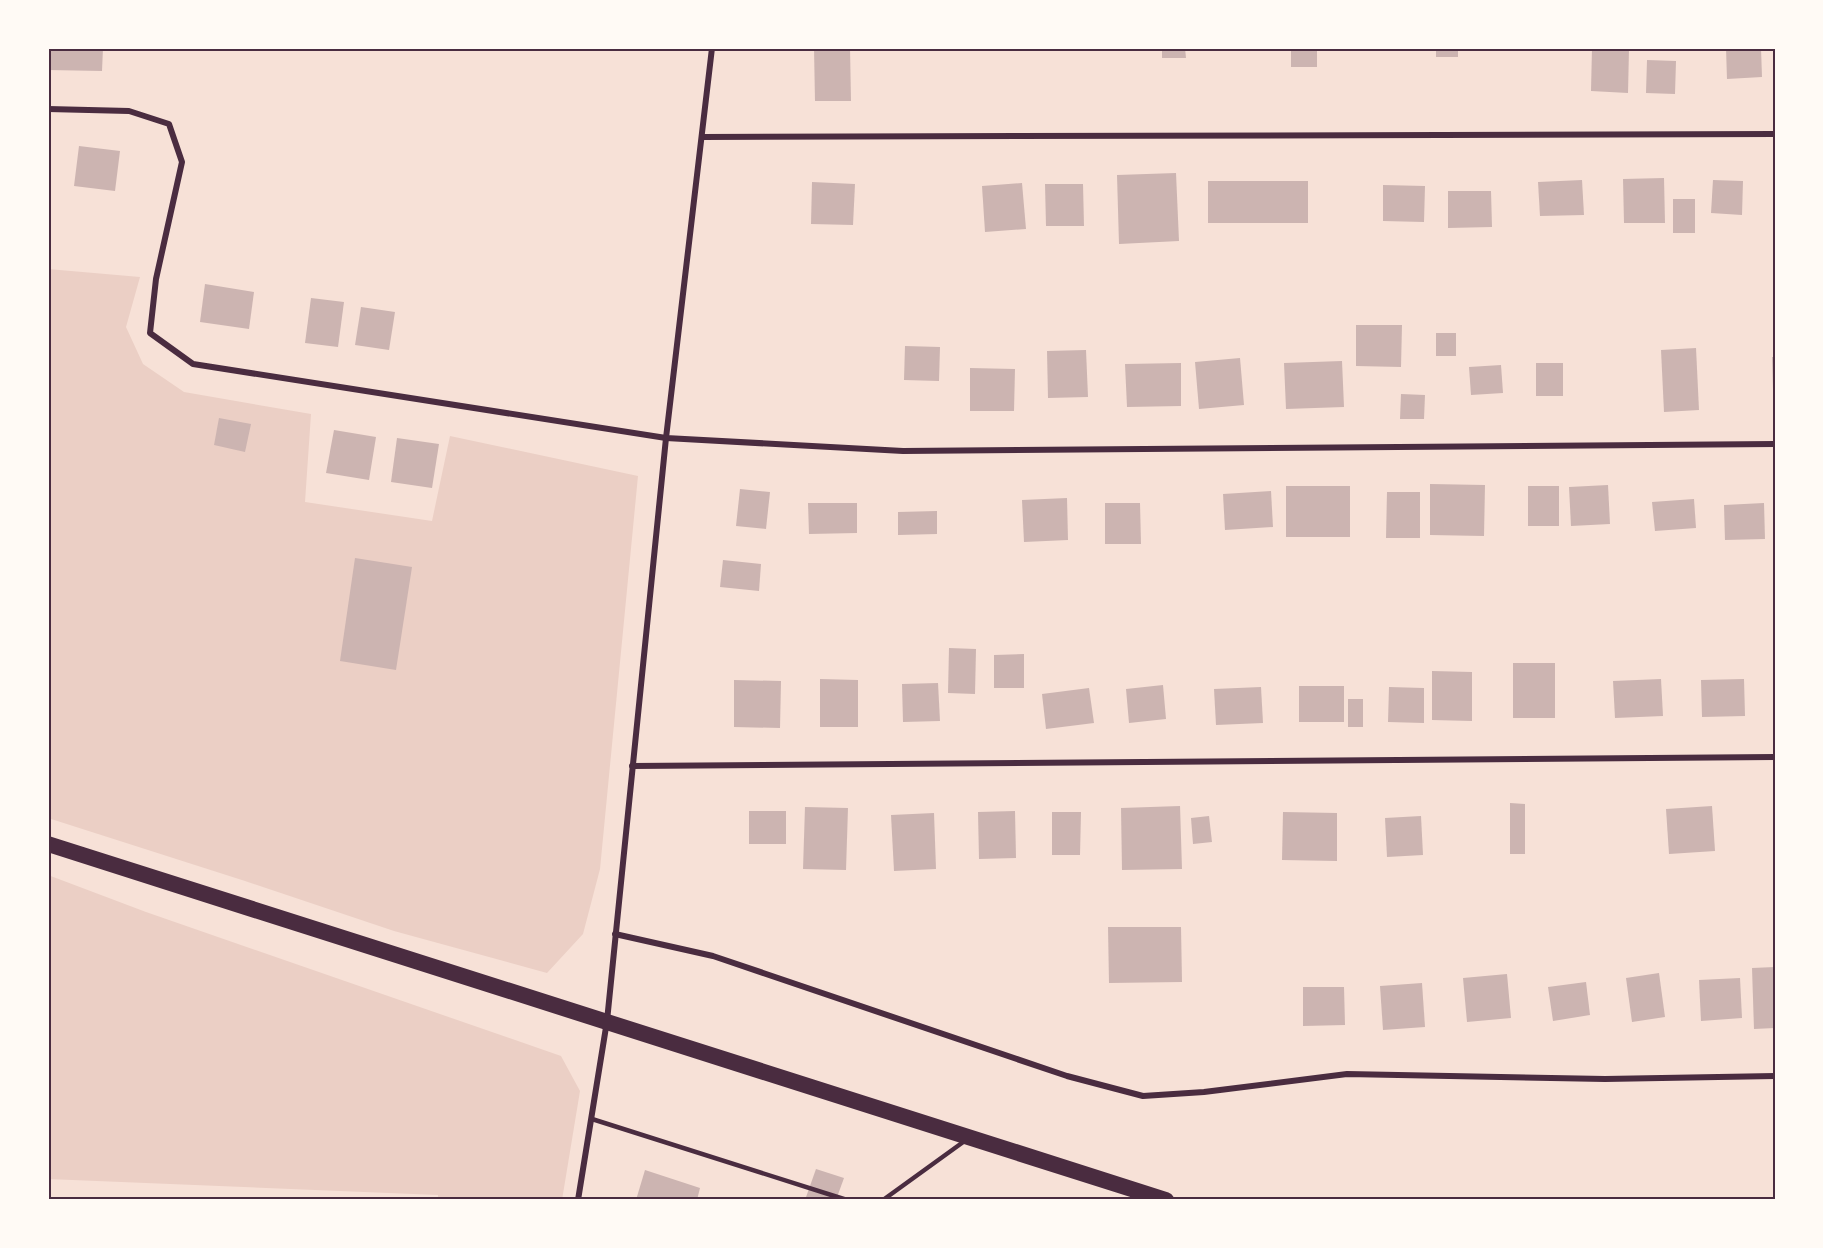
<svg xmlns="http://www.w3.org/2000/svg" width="1823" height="1248" font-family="Rubik,sans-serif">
<rect width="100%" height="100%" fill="#f7e1d7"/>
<!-- green -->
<g fill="#ebcfc5">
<polygon points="48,269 140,277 126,327 143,364 184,392 311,414 305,502 432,521 450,436 638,476 600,869 583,934 547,973 394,931 245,881 48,818"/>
<polygon points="48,875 146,912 561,1056 580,1091 562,1200 438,1200 438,1195 48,1179"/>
</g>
<!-- building -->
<g fill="#ccb4b1">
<polygon points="48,48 103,48 102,71 48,70"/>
<polygon points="814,48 850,48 851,101 815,101"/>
<polygon points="1162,48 1185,48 1186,58 1162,58"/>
<rect x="1291" y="48" width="26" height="19"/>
<rect x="1436" y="48" width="22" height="9"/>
<polygon points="1592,48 1629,49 1628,93 1591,91"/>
<polygon points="1726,48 1761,48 1762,77 1727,79"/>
<polygon points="1647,60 1676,61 1675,94 1646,93"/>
<polygon points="79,146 120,151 115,191 74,186"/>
<polygon points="1176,173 1179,241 1119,244 1117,175"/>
<polygon points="1664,178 1665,223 1624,223 1623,179"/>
<polygon points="1582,180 1584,215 1540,216 1538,182"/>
<polygon points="1713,180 1743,181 1742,215 1711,213"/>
<rect x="1208" y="181" width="100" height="42"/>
<polygon points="812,182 855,184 853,225 811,224"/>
<polygon points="1022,183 1026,229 985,232 982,186"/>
<polygon points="1045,184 1083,184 1084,226 1046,226"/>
<polygon points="1383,185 1425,186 1424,222 1383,221"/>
<polygon points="1448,191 1491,191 1492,227 1448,228"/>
<rect x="1673" y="199" width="22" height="34"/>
<polygon points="205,284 254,292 249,329 200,322"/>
<polygon points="311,298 344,302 338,347 305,343"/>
<polygon points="361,307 395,312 389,350 355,345"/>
<polygon points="1356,325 1402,325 1401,367 1356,366"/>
<rect x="1436" y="333" width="20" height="23"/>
<polygon points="905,346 940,347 939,381 904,380"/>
<polygon points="1696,348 1699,410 1664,412 1661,350"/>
<polygon points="1086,350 1088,397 1048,398 1047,351"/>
<polygon points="1772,357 1775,357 1775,390 1773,390"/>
<polygon points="1240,358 1244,405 1199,409 1195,362"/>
<polygon points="1342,361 1344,407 1286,409 1284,363"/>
<polygon points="1181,363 1181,406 1127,407 1125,364"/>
<rect x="1536" y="363" width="27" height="33"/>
<polygon points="1501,365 1503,393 1471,395 1469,367"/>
<polygon points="970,368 1015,369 1014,411 970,411"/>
<polygon points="1401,394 1425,395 1424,419 1400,419"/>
<polygon points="219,418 251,424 245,452 214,445"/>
<polygon points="334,430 376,437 369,480 326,473"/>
<polygon points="397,438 439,444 432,488 391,482"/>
<polygon points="1430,484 1485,485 1484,536 1430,535"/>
<polygon points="1608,485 1610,524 1571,526 1569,487"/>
<rect x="1286" y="486" width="64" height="51"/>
<rect x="1528" y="486" width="31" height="40"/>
<polygon points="740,489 770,492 766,529 736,526"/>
<polygon points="1271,491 1273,527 1225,530 1223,494"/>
<polygon points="1387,492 1420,492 1420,538 1386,538"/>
<polygon points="1067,498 1068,540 1024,542 1022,500"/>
<polygon points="1694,499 1696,528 1655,531 1652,502"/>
<polygon points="808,503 857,503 857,533 809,534"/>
<polygon points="1105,503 1140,503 1141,544 1105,544"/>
<polygon points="1764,503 1765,539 1725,540 1724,505"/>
<polygon points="937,511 937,534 898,535 898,512"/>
<polygon points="355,558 412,567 396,670 340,661"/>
<polygon points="723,560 761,564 759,591 720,587"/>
<polygon points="949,648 976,649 975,694 948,693"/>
<polygon points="1024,654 1024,688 994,688 994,655"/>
<rect x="1513" y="663" width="42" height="55"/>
<polygon points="1432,671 1472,672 1472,721 1432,720"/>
<polygon points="820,679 858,680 858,727 820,727"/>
<polygon points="1661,679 1663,716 1615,718 1613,681"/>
<polygon points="1744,679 1745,716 1702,717 1701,680"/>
<polygon points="734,680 781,681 780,728 734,727"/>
<polygon points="938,683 940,721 903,722 902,684"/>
<polygon points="1163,685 1166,719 1129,723 1126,689"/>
<rect x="1299" y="686" width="45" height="36"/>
<polygon points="1261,687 1263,723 1216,725 1214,689"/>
<polygon points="1389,687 1424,688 1424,723 1388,722"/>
<polygon points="1089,688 1094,723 1046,729 1042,694"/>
<rect x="1348" y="699" width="15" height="28"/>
<polygon points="1510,803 1525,804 1525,854 1510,854"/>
<polygon points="1180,806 1182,869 1122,870 1121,808"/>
<polygon points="1712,806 1715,851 1669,854 1666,809"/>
<polygon points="805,807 848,808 846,870 803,869"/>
<rect x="749" y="811" width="37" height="33"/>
<polygon points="1015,811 1016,858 979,859 978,812"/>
<polygon points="1052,812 1081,812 1080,855 1052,855"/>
<polygon points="1283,812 1337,813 1337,861 1282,860"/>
<polygon points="934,813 936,869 894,871 891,815"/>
<polygon points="1209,816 1212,842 1193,844 1191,818"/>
<polygon points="1421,816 1423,855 1387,857 1385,818"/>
<polygon points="1108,927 1181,927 1182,982 1109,983"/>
<polygon points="1775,967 1775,1028 1754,1029 1752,968"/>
<polygon points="1659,973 1665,1017 1632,1022 1626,978"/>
<polygon points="1507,974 1511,1018 1467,1022 1463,978"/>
<polygon points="1740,978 1742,1018 1701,1021 1699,980"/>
<polygon points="1586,982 1590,1015 1553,1021 1548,987"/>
<polygon points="1422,983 1425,1027 1383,1030 1380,986"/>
<polygon points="1303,987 1344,987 1345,1025 1303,1026"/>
<polygon points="816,1169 844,1178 836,1200 805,1200"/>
<polygon points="645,1170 700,1188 697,1200 636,1200"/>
</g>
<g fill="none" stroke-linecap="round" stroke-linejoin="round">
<!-- service -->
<g stroke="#4a2c40" stroke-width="4.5">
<polyline points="592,1119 847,1200"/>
<polyline points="883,1200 966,1140"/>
</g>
<!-- minor -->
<g stroke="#4a2c40" stroke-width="6">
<polyline points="48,109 129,111 169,124 182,162 156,279 150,333 193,364 666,438 903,451 1775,444"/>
<polyline points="702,137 1775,134"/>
<polyline points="632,766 1775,757"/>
<polyline points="615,934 713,956 1067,1076 1143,1096 1204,1092 1347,1074 1605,1079 1775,1076"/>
<polyline points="578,1200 607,1021 666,438 712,48"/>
</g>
<!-- trunk -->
<polyline stroke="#4a2c40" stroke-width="16" points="48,844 1166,1200"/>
</g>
<!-- border -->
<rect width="1823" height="1248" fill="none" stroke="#fffaf5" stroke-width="99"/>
<rect x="50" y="50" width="1724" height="1148" fill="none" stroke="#4a2c40" stroke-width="2"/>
</svg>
